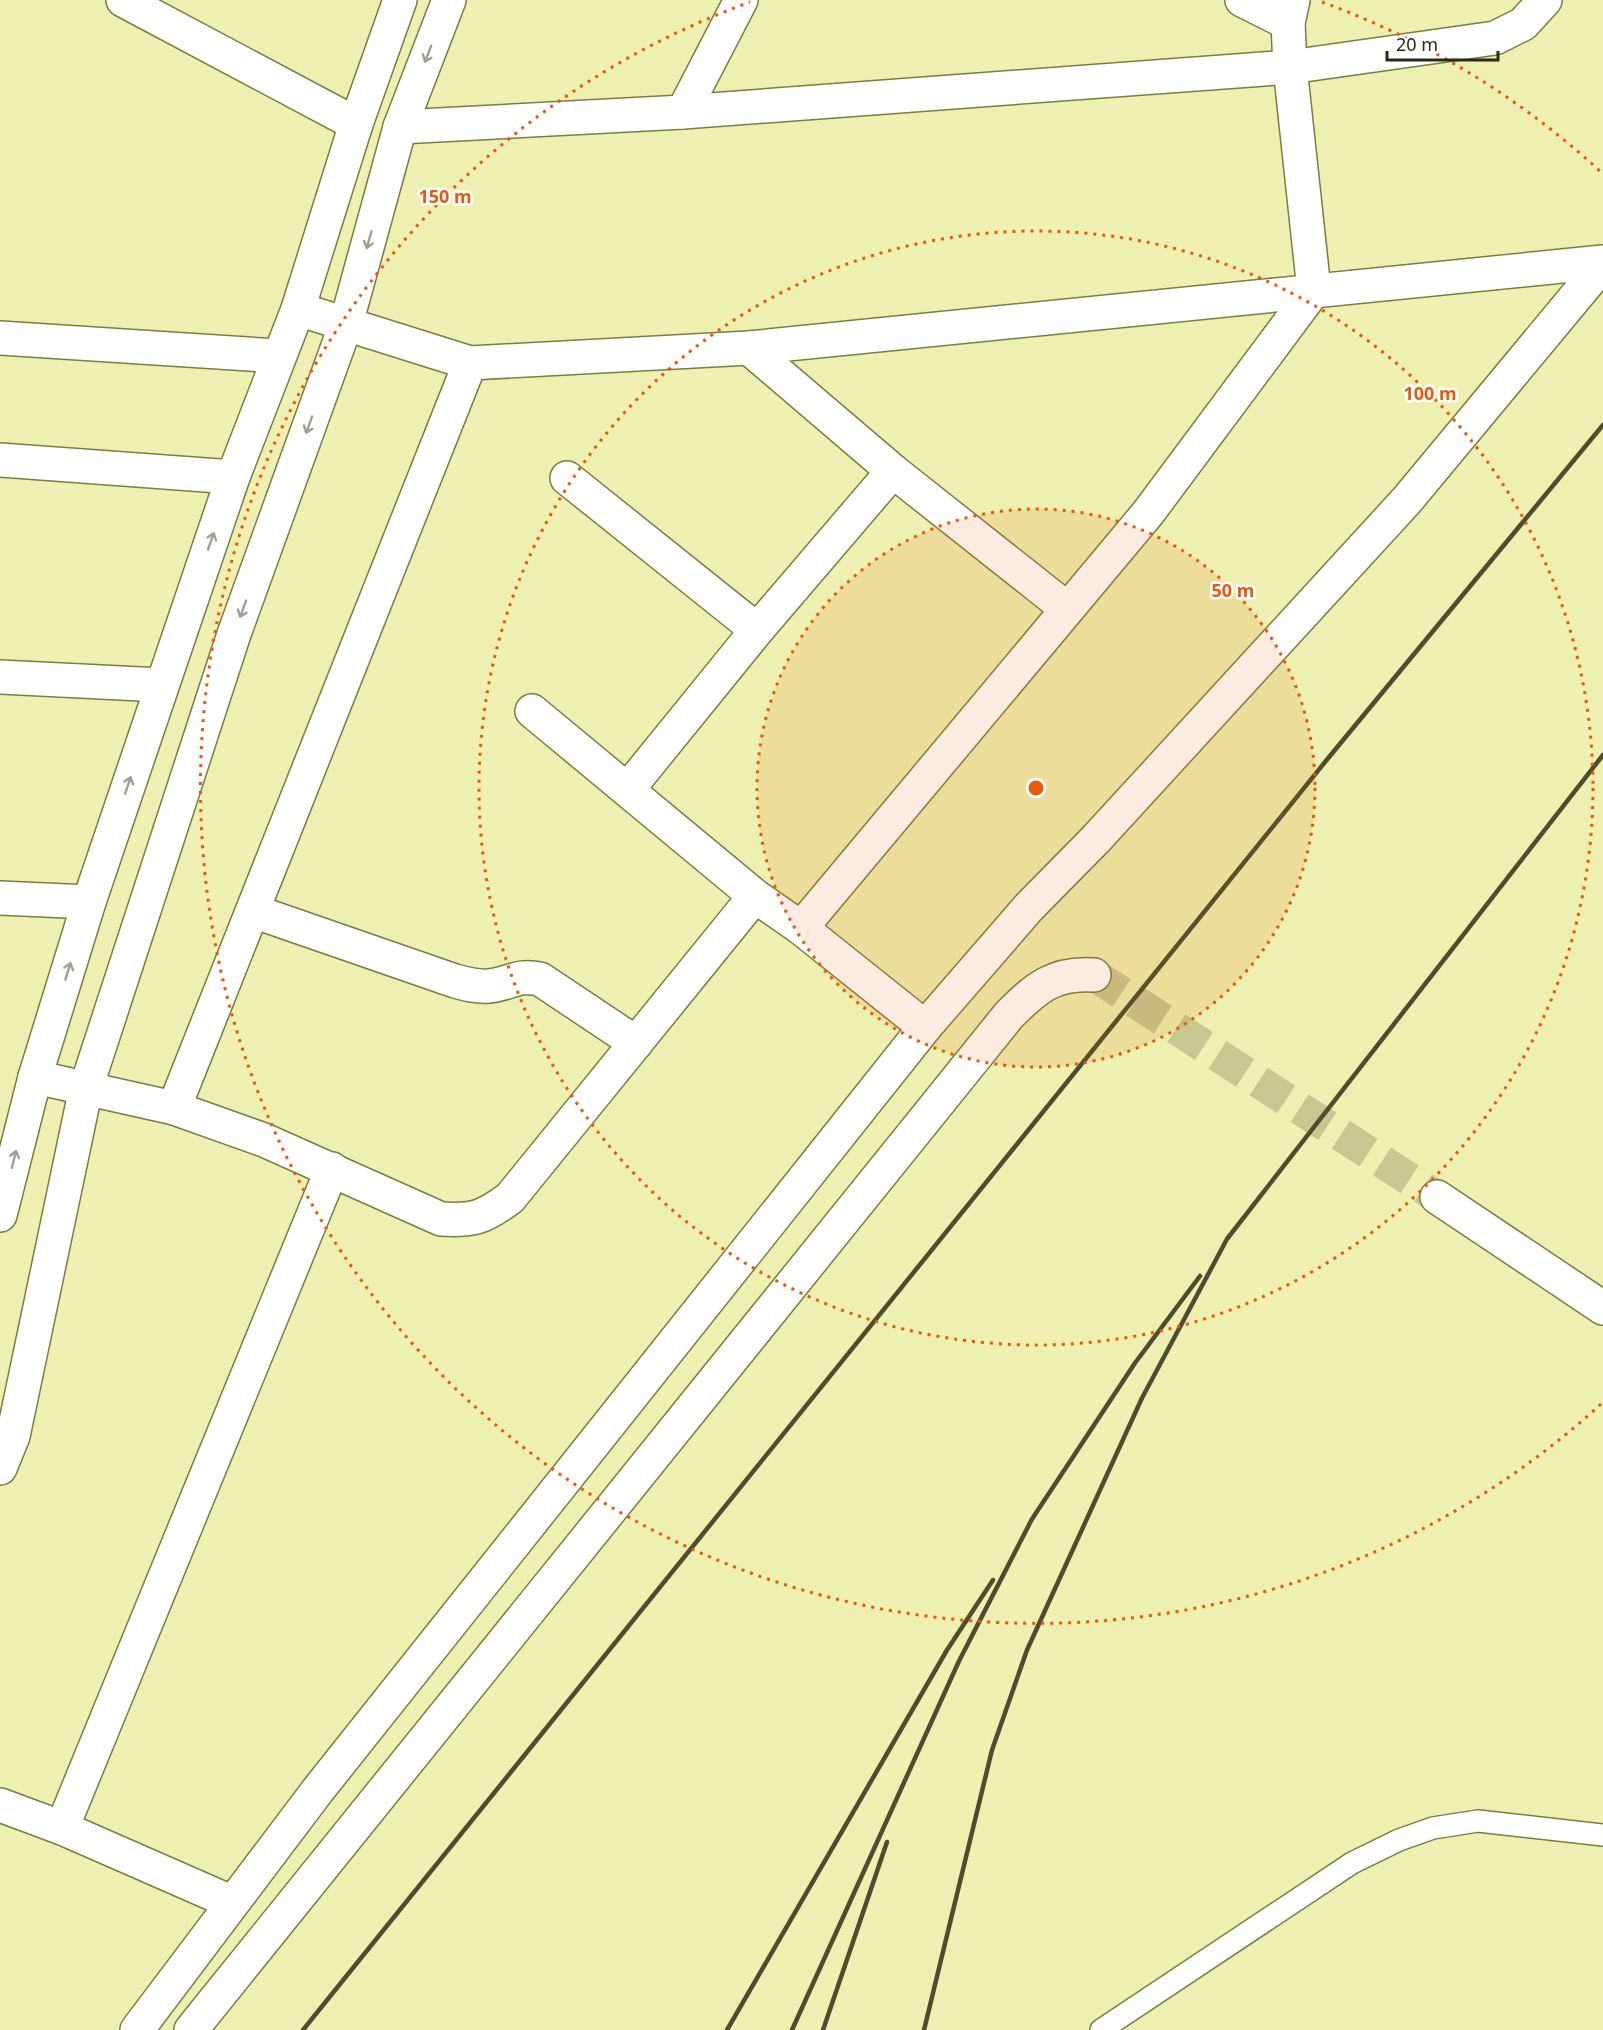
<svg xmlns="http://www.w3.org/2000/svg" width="1603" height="2030" font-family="'Noto Sans',sans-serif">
<rect width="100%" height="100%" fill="#edf0b0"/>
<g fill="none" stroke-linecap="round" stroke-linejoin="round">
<!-- street-tunnel -->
<polyline stroke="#c6c890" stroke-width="33" stroke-dasharray="33 16" stroke-linecap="butt" points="1094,975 1437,1197"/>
<!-- lane casing -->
<g stroke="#7b7d40" stroke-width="24">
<polyline id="lane" points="1101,2030 1352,1863 1399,1840 1433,1828 1478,1821 1603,1835"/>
</g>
<!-- street casing -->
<g stroke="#7b7d40" stroke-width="36">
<g id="street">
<polyline points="123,0 356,124"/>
<polyline points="1242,0 1288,23"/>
<polyline points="683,112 741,0"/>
<polyline points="400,127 683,112 1290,67 1495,38 1523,24 1545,0"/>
<polyline points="298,309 470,363 749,348 1603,262"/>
<polyline points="0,338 278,356"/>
<polyline points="749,348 893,471 1066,608"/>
<polyline points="0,460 233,477"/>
<polyline points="567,478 757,630"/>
<polyline points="0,677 161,685"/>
<polyline points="532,711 755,896 801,928 925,1027"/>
<polyline points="628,789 757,630 893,471"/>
<polyline points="0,898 89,902"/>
<path d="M 253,911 L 455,981 C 466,984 477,987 489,986 C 510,984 517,974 540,979 L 636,1043"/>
<polyline points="801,928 1148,513 1314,290 1290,67 1288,23 1293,0"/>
<path d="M 35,1077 L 174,1108 L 264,1140 L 441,1219 C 473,1221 483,1218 510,1198 L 755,896"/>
<polyline points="174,1108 470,363"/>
<polyline points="1437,1197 1603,1308"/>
<polyline points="0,1805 62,1828 231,1902"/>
<polyline points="62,1828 332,1169"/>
<polyline points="137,2030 318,1790 925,1027 1029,907 1096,839 1407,500 1603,264"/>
<path d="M 191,2030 L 1009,1015 C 1036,988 1054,972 1094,975"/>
</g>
</g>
<!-- secondary casing -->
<g stroke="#7b7d40" stroke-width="36">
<g id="secondary">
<polyline points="0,1215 35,1077 89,902 233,477 298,309 356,124 400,0"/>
<polyline points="0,1468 13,1436 86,1088 234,634 346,324 400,127 449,0"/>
</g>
</g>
<!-- lane -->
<use href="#lane" stroke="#fff" stroke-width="21"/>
<!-- street -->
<use href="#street" stroke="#fff" stroke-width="33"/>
<!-- secondary -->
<use href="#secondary" stroke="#fff" stroke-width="33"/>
<!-- rail -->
<g stroke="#4c4e2e" stroke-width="4.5">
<polyline points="303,2030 1325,762 1603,425"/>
<polyline points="727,2030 947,1650 993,1580"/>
<polyline points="792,2030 959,1661 1032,1519 1135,1363 1200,1276"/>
<polyline points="823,2030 887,1842"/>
<polyline points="924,2030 992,1750 1027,1650 1142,1398 1227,1239 1603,755"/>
</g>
</g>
<!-- one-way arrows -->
<defs><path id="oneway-shaft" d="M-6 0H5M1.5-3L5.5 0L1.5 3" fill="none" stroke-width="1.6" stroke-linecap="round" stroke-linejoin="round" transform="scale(1.5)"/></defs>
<g stroke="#9f9f94">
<use href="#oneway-shaft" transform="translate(428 54) rotate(111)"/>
<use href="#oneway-shaft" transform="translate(369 240) rotate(106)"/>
<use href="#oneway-shaft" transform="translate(309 425) rotate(110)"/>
<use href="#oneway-shaft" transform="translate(211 541) rotate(-71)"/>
<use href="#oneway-shaft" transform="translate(243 609) rotate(110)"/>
<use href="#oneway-shaft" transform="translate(128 785) rotate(-72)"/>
<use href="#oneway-shaft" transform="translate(68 971) rotate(-73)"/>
<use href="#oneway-shaft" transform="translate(14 1159) rotate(-76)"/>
</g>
<!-- distance rings -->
<circle cx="1036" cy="788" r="279" fill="#e8590c" fill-opacity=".12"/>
<g fill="none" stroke="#e8590c" stroke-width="3" stroke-dasharray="3 6">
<circle cx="1036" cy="788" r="279"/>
<circle cx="1036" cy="788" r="557"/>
<path d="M1601 1404A836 836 0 1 1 750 2M1322 2A836 836 0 0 1 1601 172"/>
</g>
<circle cx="1036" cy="788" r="9" fill="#e8590c" stroke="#fff" stroke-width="3"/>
<g font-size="18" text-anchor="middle" font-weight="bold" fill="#e8590c" stroke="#fff" stroke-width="5" stroke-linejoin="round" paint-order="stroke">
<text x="445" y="203">150 m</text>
<text x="1430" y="400">100 m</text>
<text x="1233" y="597">50 m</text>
</g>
<!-- scale -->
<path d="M1387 51v9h111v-9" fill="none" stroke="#292a11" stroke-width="3"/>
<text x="1396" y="51" font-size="18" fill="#292a11" stroke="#ffffff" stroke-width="4.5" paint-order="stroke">20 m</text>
</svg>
